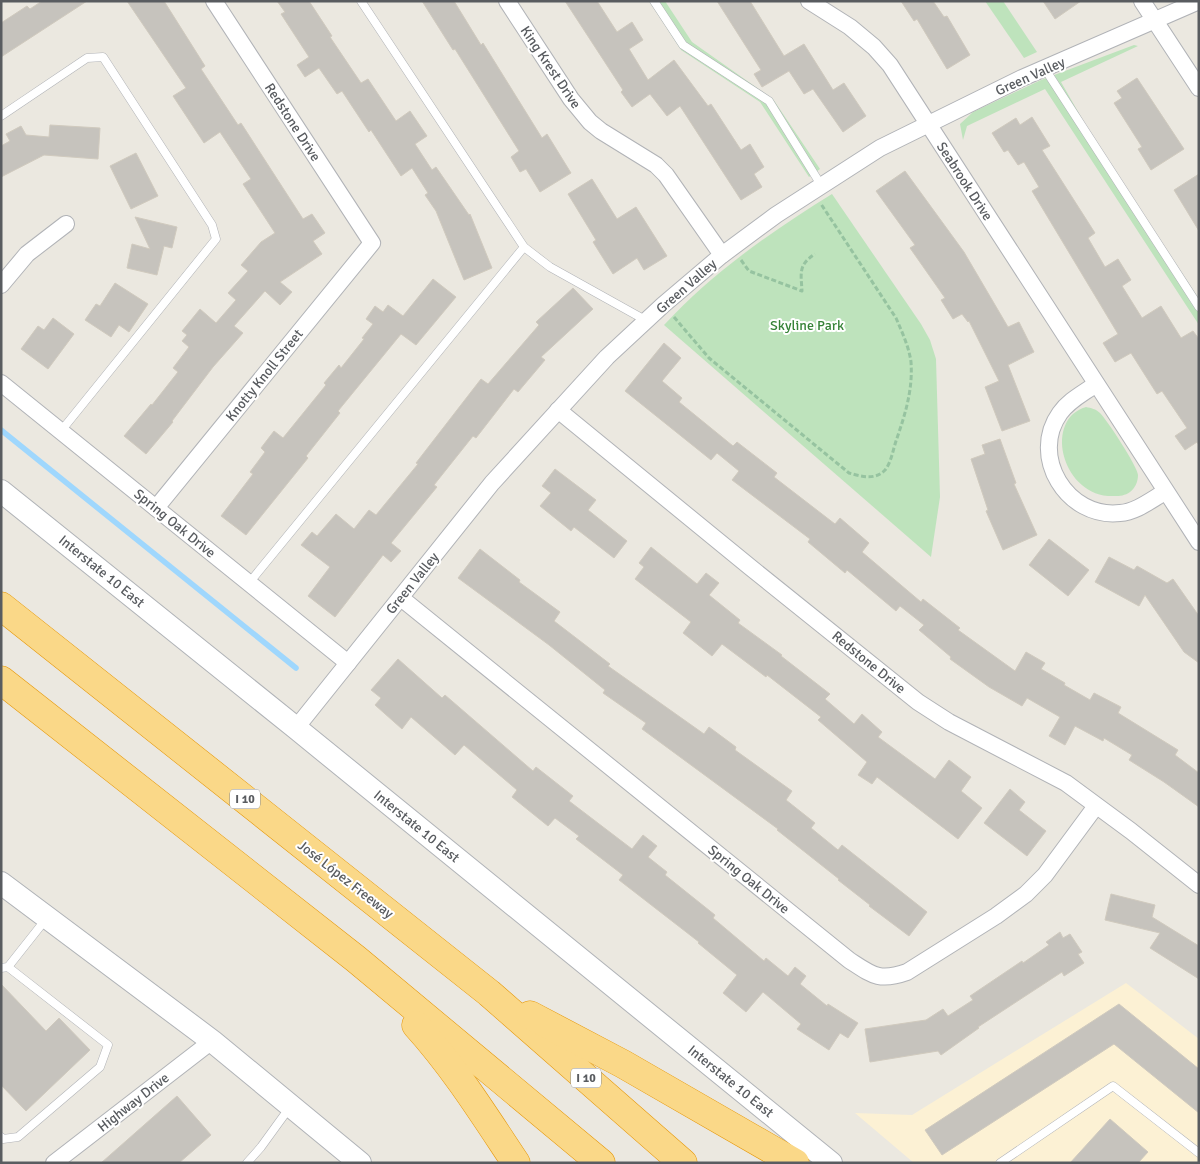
<svg xmlns="http://www.w3.org/2000/svg" width="1200" height="1164" font-family="Signika,sans-serif">
<rect width="100%" height="100%" fill="#ebe8e0"/>
<!-- commercial -->
<polygon fill="#fcf1d4" points="1126,983 1199,1039 1199,1163 914,1163 855,1113 912,1115"/>
<!-- green -->
<g fill="#bee3bc">
<polygon points="649,1 665,1 692,42 773,99 820,169 809,177 760,102 681,50"/>
<polygon points="985,1 1003,1 1037,52 1024,58"/>
<polygon points="1134,45 1138,46 1061,82 1092,136 1199,299 1199,325 1045,89 967,126 963,140 960,124 973,112 1041,80"/>
<path d="M 832,194 L 921,324 L 930,340 L 936,359 L 940,497 L 931,557 L 664,325 C 712,273 772,231 832,194 Z"/>
<path d="M 1086,407 C 1091,408 1096,409 1100,413 C 1107,420 1138,467 1138,475 C 1138,482 1135,488 1130,492 C 1123,497 1116,496 1108,496 C 1061,492 1044,419 1086,407 Z"/>
</g>
<g fill="none" stroke-linecap="round" stroke-linejoin="round">
<!-- stream -->
<polyline stroke="#9fd7fd" stroke-width="5.5" points="1,430 296,668"/>
</g>
<!-- building -->
<g fill="#c6c3bd" stroke="#d0cabe">
<polygon points="42,1 87,1 1,57 1,23 27,6 30,9"/>
<polygon points="127,1 164,1 205,66 201,69 238,125 241,123 303,219 312,214 325,233 313,241 322,254 280,282 292,292 280,305 265,291 234,326 243,333 213,367 172,421 173,422 146,454 124,436 151,404 152,405 178,372 173,368 189,347 182,341 187,335 182,331 200,309 216,323 236,300 228,293 248,271 241,265 261,242 275,233 243,184 251,179 220,132 204,143 173,96 186,88"/>
<polygon points="277,1 309,1 332,36 330,37 361,83 368,79 396,121 410,111 427,136 415,144 432,170 436,167 469,215 470,214 492,268 464,280 436,211 425,195 428,193 412,168 401,176 371,130 369,132 342,91 337,94 319,68 305,77 297,65 309,57 281,14 285,12"/>
<polygon points="422,1 454,1 481,45 483,43 542,138 547,134 571,173 540,192 526,169 520,172 511,157 519,151 455,49 453,50"/>
<polygon points="565,1 597,1 617,32 632,22 643,40 629,49 648,80 674,60 708,106 711,104 741,150 750,144 764,167 754,174 762,187 741,200 680,106 667,116 650,94 632,107 621,92 623,90"/>
<polygon points="717,1 750,1 784,56 804,44 833,90 844,83 866,116 843,132 813,89 804,94 789,71 762,87 754,74 761,70"/>
<polygon points="901,1 933,1 944,17 947,16 970,55 947,69 917,19 914,21"/>
<polygon points="1043,1 1081,1 1055,19"/>
<polygon points="1137,78 1184,149 1151,170 1138,149 1142,147 1114,103 1122,98 1117,91"/>
<polygon points="1032,117 1050,146 1042,150 1095,233 1088,238 1105,267 1118,259 1131,280 1122,286 1142,318 1161,306 1181,338 1193,331 1199,339 1199,445 1197,442 1185,450 1175,436 1187,428 1162,391 1157,394 1131,353 1115,362 1103,343 1118,334 1032,191 1039,187 1024,162 1018,165 1008,150 1004,152 992,133 1016,118 1020,125"/>
<polygon points="50,125 100,128 98,159 44,155 1,177 1,146 10,141 6,134 21,126 26,135 49,137"/>
<polygon points="136,153 158,196 131,209 110,166"/>
<polygon points="905,171 964,252 1008,327 1019,322 1034,352 1008,365 1030,421 1002,431 985,387 999,381 969,321 968,322 962,314 953,319 941,300 945,298 910,248 915,245 876,191"/>
<polygon points="1199,174 1199,231 1174,190"/>
<polygon points="592,179 617,219 636,207 667,256 644,270 637,258 613,274 593,242 596,240 568,194"/>
<polygon points="135,217 177,227 172,248 164,246 157,275 127,268 132,244 150,249"/>
<polygon points="433,279 456,297 416,345 401,334 338,411 340,413 306,456 308,458 246,535 221,516 253,474 250,472 265,452 261,448 274,431 283,438 326,385 324,383 339,365 341,368 364,339 362,338 373,324 366,319 375,306 383,312 388,305 403,316"/>
<polygon points="115,283 148,304 129,332 119,325 111,337 85,320 96,304 100,306"/>
<polygon points="573,288 593,309 541,357 545,360 518,392 514,389 476,438 473,436 434,485 437,487 391,543 401,551 391,562 383,555 335,617 308,596 330,567 301,545 312,532 317,536 336,514 354,529 369,510 376,515 418,464 416,463 481,379 488,384 539,325 536,322"/>
<polygon points="53,318 74,334 48,369 21,349 38,326 44,330"/>
<polygon points="664,343 681,358 662,381 682,398 679,402 733,446 737,442 777,473 774,477 835,524 840,518 869,543 862,552 921,602 923,599 960,628 958,630 1015,671 1026,652 1045,663 1041,669 1065,683 1064,685 1090,700 1094,693 1121,707 1118,713 1178,750 1175,755 1199,773 1199,807 1164,782 1129,760 1132,755 1104,738 1103,741 1075,726 1065,745 1049,736 1060,717 1027,698 1022,706 989,687 950,659 951,657 919,630 924,625 900,606 896,611 847,570 845,573 808,542 810,539 732,480 739,471 717,453 711,460 625,391"/>
<polygon points="1000,439 1016,483 1014,484 1037,535 1003,550 986,511 988,510 971,459 985,454 982,445"/>
<polygon points="555,469 596,500 588,510 627,541 614,558 574,527 571,531 540,506 551,493 542,486"/>
<polygon points="1049,539 1089,570 1068,596 1029,565"/>
<polygon points="651,547 697,584 706,573 719,583 709,595 740,620 738,623 782,655 781,656 830,694 825,699 854,724 862,714 882,732 878,737 935,779 949,760 971,777 961,791 982,808 958,839 877,777 872,784 858,775 867,762 818,720 821,717 767,675 766,677 722,644 712,656 683,633 691,622 635,579 644,567 639,563"/>
<polygon points="480,549 520,580 519,582 560,612 554,621 610,664 608,666 704,734 709,727 736,747 735,750 792,791 786,800 815,823 811,828 838,850 842,845 927,912 909,936 869,906 870,905 838,880 839,879 777,830 778,829 642,729 646,723 603,693 605,690 549,645 458,578"/>
<polygon points="1109,557 1134,570 1137,566 1167,583 1173,579 1199,616 1199,663 1184,652 1145,595 1139,606 1095,582"/>
<polygon points="398,659 442,698 445,695 533,771 536,767 573,796 569,801 632,849 643,835 657,846 648,857 667,872 665,875 715,915 713,918 764,961 766,958 788,976 795,967 806,976 800,984 827,1006 828,1004 858,1023 848,1038 840,1033 829,1050 797,1029 801,1024 763,992 746,1012 723,993 737,975 698,943 699,942 619,880 623,875 576,839 579,836 555,818 548,826 512,797 517,790 464,745 455,755 411,717 402,729 375,705 381,698 371,690"/>
<polygon points="1010,789 1025,802 1019,810 1046,831 1027,856 984,823"/>
<polygon points="1111,894 1155,905 1152,917 1199,946 1199,979 1150,948 1160,933 1105,920"/>
<polygon points="1060,932 1063,938 1070,934 1082,952 1078,954 1084,963 1064,976 1062,972 978,1027 979,1028 941,1055 938,1051 870,1062 865,1029 926,1020 943,1009 948,1016 973,1000 970,996 1022,961 1023,963 1049,945 1046,942"/>
<polygon points="1,984 46,1031 59,1018 90,1050 26,1111 1,1085"/>
<polygon points="1119,1004 1199,1069 1199,1113 1114,1044 942,1155 925,1130"/>
<polygon points="177,1096 211,1135 179,1163 101,1163"/>
<polygon points="1110,1119 1148,1152 1138,1163 1070,1163"/>
</g>
<g fill="none" stroke-linecap="round" stroke-linejoin="round">
<!-- lane casing -->
<g stroke="#b1b3b7" stroke-width="9">
<g id="lane">
<polyline points="361,1 524,247 550,267 647,321"/>
<polyline points="654,1 683,45 769,101 821,185"/>
<polyline points="1045,69 1199,307"/>
<polyline points="1,116 87,58 103,57 212,225 216,239 61,431"/>
<polyline points="249,583 524,247"/>
<polyline points="1,968 8,967 46,919"/>
<polyline points="1,1137 3,1139 18,1137 100,1067 108,1045 8,967"/>
<polyline points="247,1163 261,1147 290,1107"/>
<polyline points="1000,1163 1113,1086 1199,1153"/>
</g>
</g>
<!-- street casing -->
<g stroke="#b1b3b7" stroke-width="18">
<g id="street">
<polyline points="507,1 571,99 590,122 601,131 656,165 666,175 722,255"/>
<polyline points="809,1 850,27 874,47 890,65 1199,542"/>
<polyline points="1142,1 1199,88"/>
<polyline points="1,285 27,254 66,224"/>
<polyline points="1,383 348,663"/>
<path d="M 1096,384 C 1084,393 1069,400 1060,413 C 1029,456 1067,519 1120,513 C 1136,512 1151,500 1165,492"/>
<polyline points="558,410 750,567 918,702 949,722 1066,783 1131,831 1199,885"/>
<polyline points="156,508 372,243 214,1"/>
<path d="M 401,598 L 849,960 C 872,975 879,982 907,972 L 996,916 L 1026,894 L 1045,875 L 1096,806"/>
<polyline points="296,728 492,483 607,357 663,305 722,255 776,215 880,148 1022,78 1199,1"/>
<polyline points="54,1163 212,1041"/>
</g>
</g>
<!-- secondary casing -->
<g stroke="#b0b3b7" stroke-width="24">
<g id="secondary">
<polyline points="1,491 296,728 831,1163"/>
<polyline points="1,883 212,1041 360,1163"/>
</g>
</g>
<!-- highway casing -->
<g stroke="#e59606" stroke-width="29">
<g id="highway">
<polyline points="1,606 489,993 683,1163"/>
<polyline points="1,680 356,959 601,1163"/>
<polyline points="530,1015 623,1064 795,1163"/>
<path d="M 416,1025 C 454,1067 484,1115 516,1163"/>
</g>
</g>
<!-- path -->
<g stroke="#96c3a0" stroke-width="3" stroke-dasharray="5 2.5" stroke-linecap="butt">
<path d="M 741,260 L 749,271 L 802,291 C 801,273 798,265 815,254"/>
<path d="M 674,317 L 709,358 L 849,473 C 860,476 875,481 885,470 C 891,463 893,450 896,441 C 905,415 913,390 911,362 C 909,347 902,332 896,318 L 821,204"/>
</g>
<!-- lane -->
<use href="#lane" stroke="#fff" stroke-width="8"/>
<!-- street -->
<use href="#street" stroke="#fff" stroke-width="16"/>
<!-- secondary -->
<use href="#secondary" stroke="#fff" stroke-width="22"/>
<!-- highway -->
<use href="#highway" stroke="#fad888" stroke-width="28"/>
</g>
<g text-anchor="middle" stroke-width="4" stroke-linejoin="round" paint-order="stroke">
<!-- shield labels -->
<g fill="#fff" stroke="#8b8d90" stroke-width="1">
<rect x="230" y="789.5" width="30" height="19" rx="4"/>
<rect x="571" y="1068.5" width="30" height="19" rx="4"/>
</g>
<g font-size="12" font-weight="bold" fill="#595c60">
<text x="245" y="803">I 10</text>
<text x="586" y="1082">I 10</text>
</g>
<!-- street labels -->
<g font-size="14" fill="#595c60" stroke="#fff">
<text transform="translate(551 67) rotate(56)" y="5">King Krest Drive</text>
<text transform="translate(1030 76) rotate(-24)" y="5">Green Valley</text>
<text transform="translate(293 122) rotate(57)" y="5">Redstone Drive</text>
<text transform="translate(965 181) rotate(57)" y="5">Seabrook Drive</text>
<text transform="translate(686 286) rotate(-41)" y="5">Green Valley</text>
<text transform="translate(264 375) rotate(-51)" y="5">Knotty Knoll Street</text>
<text transform="translate(175 523) rotate(39)" y="5">Spring Oak Drive</text>
<text transform="translate(102 571) rotate(39)" y="5">Interstate 10 East</text>
<text transform="translate(412 583) rotate(-51)" y="5">Green Valley</text>
<text transform="translate(869 662) rotate(39)" y="5">Redstone Drive</text>
<text transform="translate(417 826) rotate(39)" y="5">Interstate 10 East</text>
<text transform="translate(346 879) rotate(38)" y="5">José López Freeway</text>
<text transform="translate(749 879) rotate(39)" y="5">Spring Oak Drive</text>
<text transform="translate(731 1081) rotate(39)" y="5">Interstate 10 East</text>
<text transform="translate(133 1102) rotate(-38)" y="5">Highway Drive</text>
</g>
<!-- park labels -->
<g font-size="14" fill="#368237" stroke="#fff">
<text x="807" y="330">Skyline Park</text>
</g>
</g>
<!-- border -->
<rect width="1200" height="1164" fill="none" stroke="#595c60" stroke-width="5"/>
</svg>
